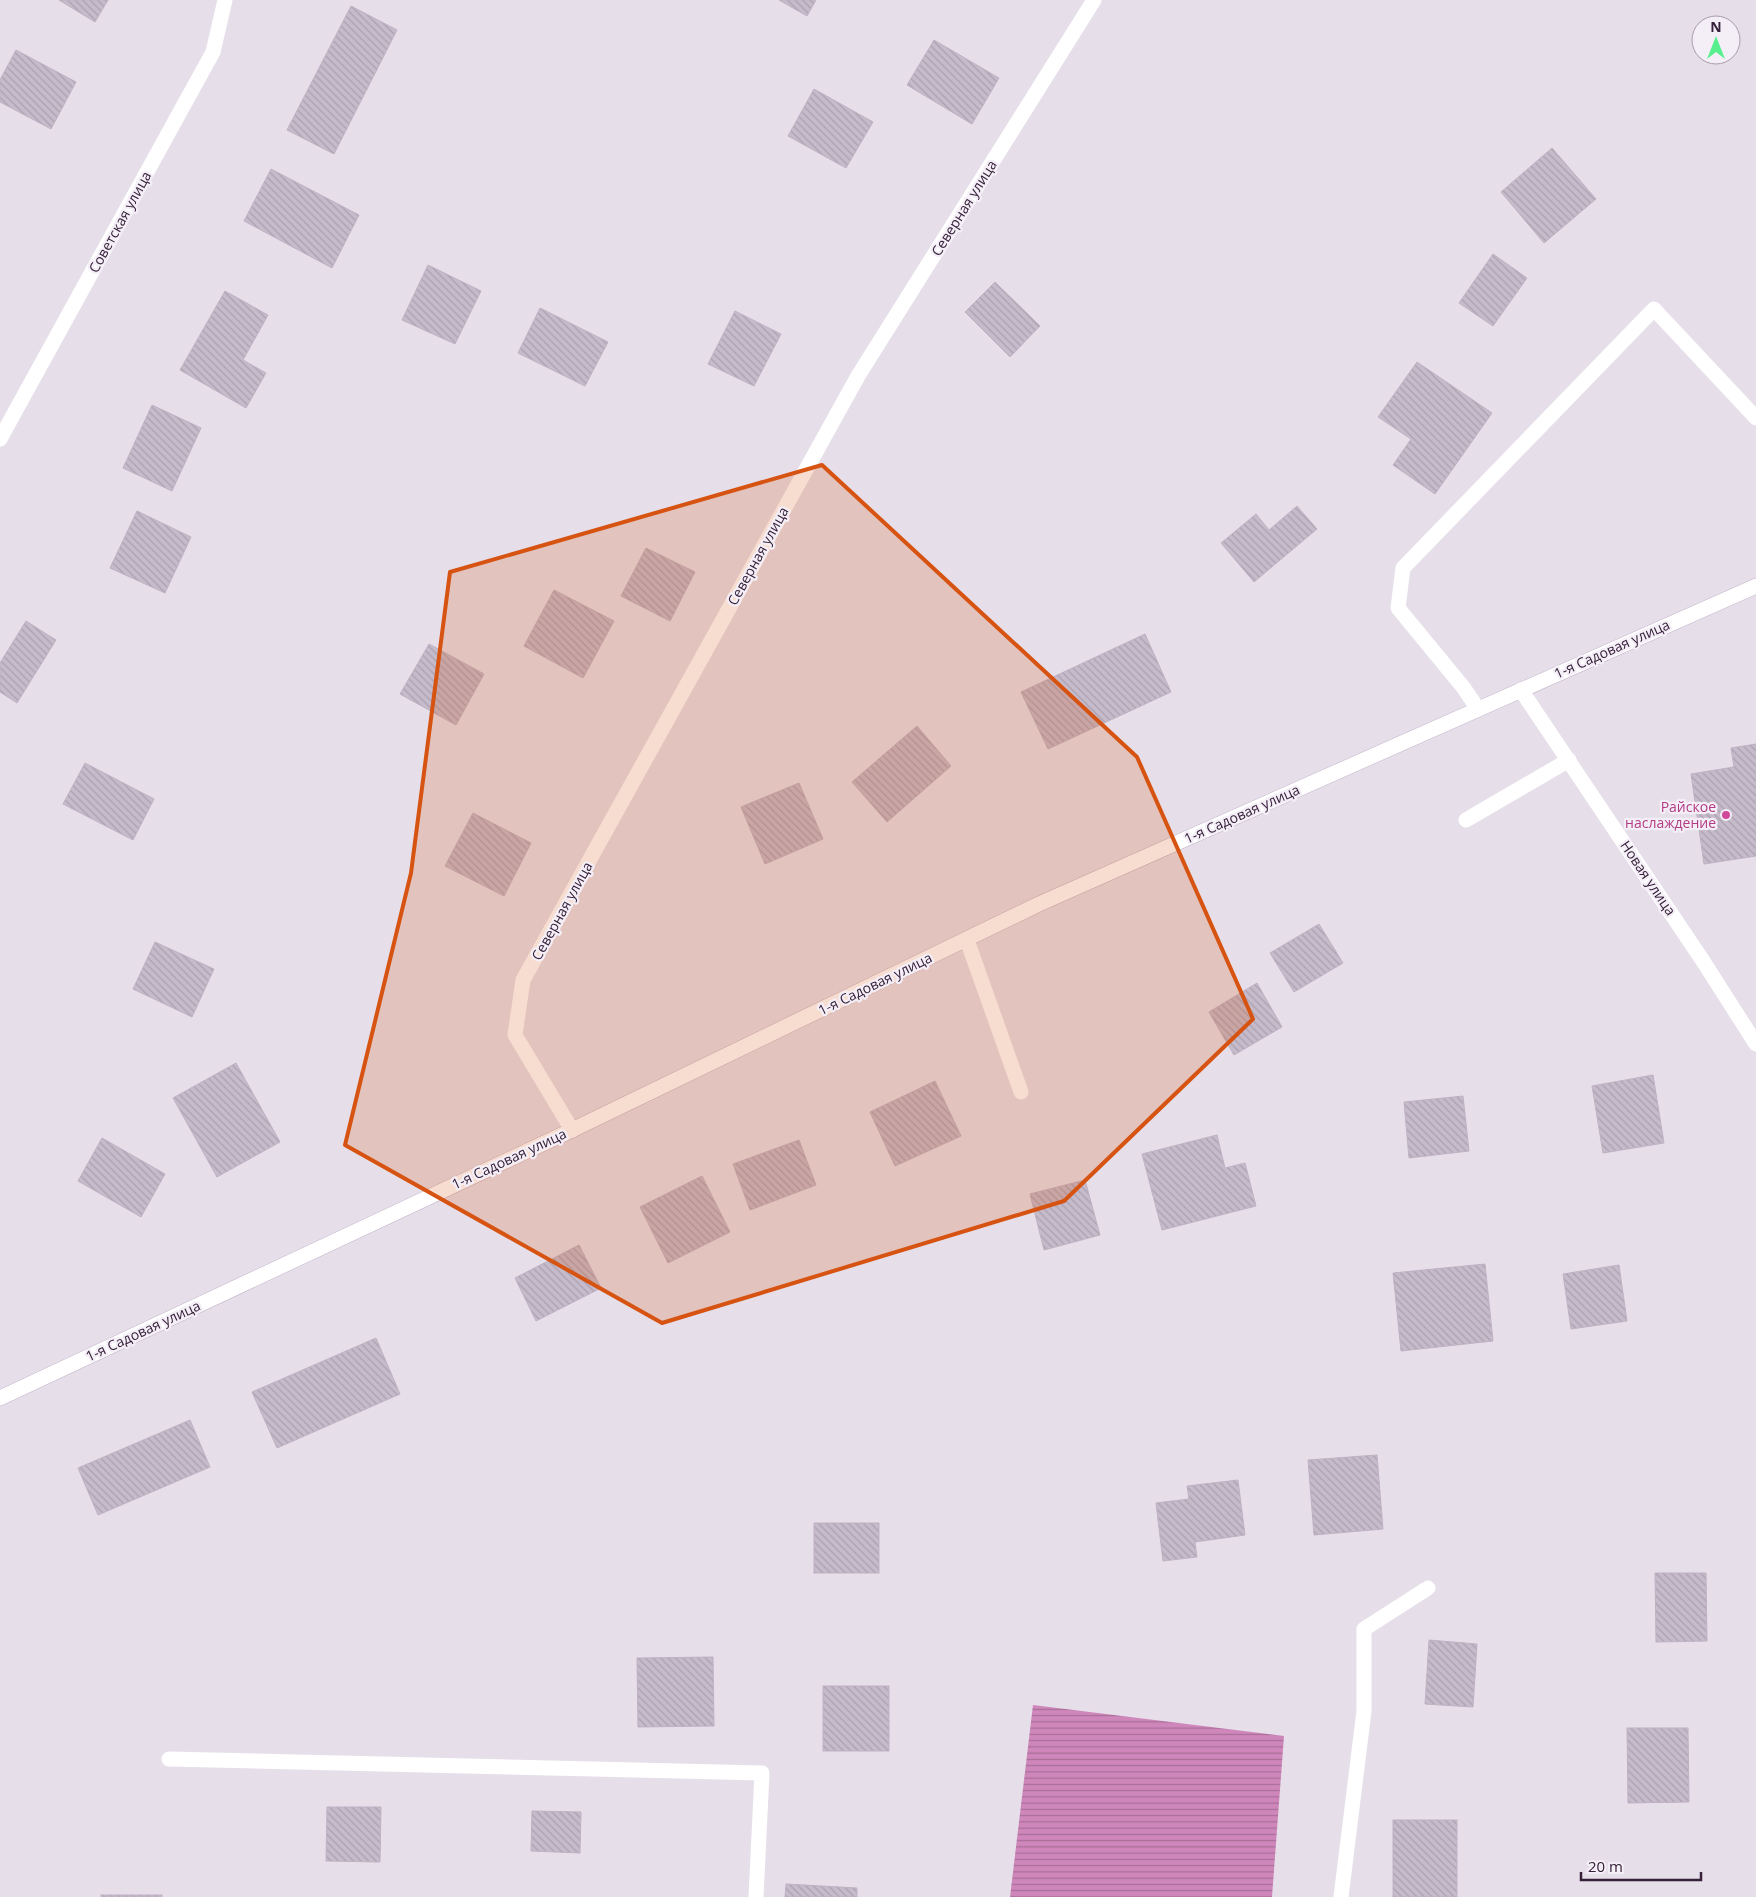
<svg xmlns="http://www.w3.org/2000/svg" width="1756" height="1897" font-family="'Open Sans',sans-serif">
<defs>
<pattern id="water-rules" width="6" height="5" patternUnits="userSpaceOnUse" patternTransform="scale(1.25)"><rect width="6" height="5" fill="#cf87bb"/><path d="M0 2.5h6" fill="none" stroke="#a96e99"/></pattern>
<pattern id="building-back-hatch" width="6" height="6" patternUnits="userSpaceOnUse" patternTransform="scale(1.25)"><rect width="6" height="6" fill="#c6bbcb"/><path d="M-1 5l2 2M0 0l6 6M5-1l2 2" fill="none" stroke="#aba0af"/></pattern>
</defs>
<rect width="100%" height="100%" fill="#e6dfea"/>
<!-- water -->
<polygon fill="url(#water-rules)" points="1033,1705 1284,1736 1272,1897 1010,1897"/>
<!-- building -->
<g fill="url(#building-back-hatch)" stroke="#beb2c3">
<polygon points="59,0 108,0 95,22"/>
<polygon points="779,0 816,0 807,16"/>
<polygon points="351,6 397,30 334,154 287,130"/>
<polygon points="934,40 999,78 972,124 907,85"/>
<polygon points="16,50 76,82 51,129 0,102 0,80"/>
<polygon points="814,89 873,122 846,168 788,136"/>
<polygon points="1552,148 1596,199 1544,243 1501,192"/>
<polygon points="271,169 359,215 332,268 244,221"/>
<polygon points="1493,254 1527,278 1493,326 1459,303"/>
<polygon points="428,265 481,291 455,344 402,320"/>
<polygon points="995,282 1040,326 1010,357 965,312"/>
<polygon points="225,291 268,315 243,360 266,373 246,408 180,370"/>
<polygon points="540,308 608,342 585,386 518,353"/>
<polygon points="735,311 781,334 754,386 708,364"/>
<polygon points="1417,362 1492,413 1435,494 1393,465 1411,439 1378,417"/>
<polygon points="152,405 201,428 172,491 123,468"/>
<polygon points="1297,506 1317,529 1254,582 1221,543 1256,514 1269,530"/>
<polygon points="137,511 191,537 165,593 110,568"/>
<polygon points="646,548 695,572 670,621 621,596"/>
<polygon points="554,590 614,621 583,678 524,646"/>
<polygon points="26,621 56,640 17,703 0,692 0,663"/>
<polygon points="1145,634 1171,692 1048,749 1021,692"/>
<polygon points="429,644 484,674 456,725 400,694"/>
<polygon points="917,726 951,766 887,822 852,782"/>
<polygon points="1756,744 1756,856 1704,864 1691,774 1734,767 1731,748"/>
<polygon points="85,763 154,799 133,840 63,804"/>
<polygon points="799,783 823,839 765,864 741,807"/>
<polygon points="473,813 531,843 504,896 445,866"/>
<polygon points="1319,924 1343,963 1294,992 1270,953"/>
<polygon points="155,942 214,969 192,1017 133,989"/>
<polygon points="1257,983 1282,1027 1234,1055 1209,1012"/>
<polygon points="236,1063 280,1142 217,1177 173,1098"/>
<polygon points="1653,1075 1664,1143 1603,1153 1592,1086"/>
<polygon points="935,1081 961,1136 895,1166 870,1112"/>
<polygon points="1463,1096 1469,1151 1409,1158 1404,1102"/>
<polygon points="1217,1135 1225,1168 1245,1163 1256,1206 1162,1230 1142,1154"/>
<polygon points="102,1138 165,1174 141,1217 78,1181"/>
<polygon points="799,1140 816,1185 750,1210 733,1164"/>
<polygon points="702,1176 730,1232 668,1263 640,1207"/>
<polygon points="1085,1180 1100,1235 1044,1250 1030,1194"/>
<polygon points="579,1245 601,1288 536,1321 515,1278"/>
<polygon points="1485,1264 1493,1341 1401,1351 1393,1273"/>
<polygon points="1619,1265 1627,1321 1571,1329 1563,1274"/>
<polygon points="376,1338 400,1394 277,1448 252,1392"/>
<polygon points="190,1420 210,1467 98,1515 78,1468"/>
<polygon points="1377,1455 1383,1529 1314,1535 1308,1460"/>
<polygon points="1238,1480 1245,1535 1195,1542 1197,1557 1163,1561 1156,1503 1189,1499 1187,1486"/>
<rect x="814" y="1523" width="65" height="50"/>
<polygon points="1655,1573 1706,1573 1707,1641 1656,1642"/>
<polygon points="1429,1640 1477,1644 1473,1707 1425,1704"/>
<polygon points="713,1657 714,1726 638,1727 637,1658"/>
<rect x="823" y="1686" width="66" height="65"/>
<polygon points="1627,1728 1688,1728 1689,1802 1628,1803"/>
<polygon points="327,1807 381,1807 380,1862 326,1861"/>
<polygon points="532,1811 581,1812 580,1853 531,1851"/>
<rect x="1393" y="1820" width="64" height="77"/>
<polygon points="786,1884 857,1888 857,1897 785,1897"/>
<rect x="101" y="1895" width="61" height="2"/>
</g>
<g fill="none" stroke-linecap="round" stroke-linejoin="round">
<!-- secondary casing -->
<g stroke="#c4b3c9" stroke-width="16">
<polyline id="secondary" points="0,1398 572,1130 1039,904 1756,586"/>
</g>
<!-- lane -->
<g stroke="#fff" stroke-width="15">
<polyline points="1478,709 1463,687 1398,608 1403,568 1654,309 1756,418"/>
<polyline points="1466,820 1569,760"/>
<polyline points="967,940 1021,1092"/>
<polyline points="1341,1897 1364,1711 1364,1629 1428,1588"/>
</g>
<!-- street -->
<g stroke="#fff" stroke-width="15">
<polyline points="0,439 213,52 225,0"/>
<polyline points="1521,690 1703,961 1756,1044"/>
<polyline points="572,1130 515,1035 523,980 858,376 1094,0"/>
<polyline points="169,1759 762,1773 756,1897"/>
</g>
<!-- secondary -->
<use href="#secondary" stroke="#fff" stroke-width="15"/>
</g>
<!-- marked area -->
<path fill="#d65311" fill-opacity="0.2" stroke="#d65311" stroke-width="4" stroke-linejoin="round" d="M 822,465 L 1137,757 L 1253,1019 L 1064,1201 L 662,1323 L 345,1145 L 411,873 L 450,572 Z"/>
<!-- markers -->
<circle fill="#d1479c" stroke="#f4eff7" stroke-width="2" cx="1726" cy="815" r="5"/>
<g text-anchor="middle" stroke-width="4.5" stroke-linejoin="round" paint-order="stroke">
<!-- street labels -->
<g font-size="14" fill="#36203a" stroke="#f4eff7">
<text transform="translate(964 208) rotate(-58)" y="5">Северная улица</text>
<text transform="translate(120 222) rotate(-61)" y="5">Советская улица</text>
<text transform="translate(758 556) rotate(-61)" y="5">Северная улица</text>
<text transform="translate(1612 649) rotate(-24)" y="5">1-я Садовая улица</text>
<text transform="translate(1242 814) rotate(-24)" y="5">1-я Садовая улица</text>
<text transform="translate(1648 878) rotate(56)" y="5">Новая улица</text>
<text transform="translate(562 911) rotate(-61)" y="5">Северная улица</text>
<text transform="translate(875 984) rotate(-26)" y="5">1-я Садовая улица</text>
<text transform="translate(509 1159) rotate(-25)" y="5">1-я Садовая улица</text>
<text transform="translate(143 1331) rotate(-25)" y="5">1-я Садовая улица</text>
</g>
<!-- hotel labels -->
<g font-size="14" fill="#b23c85" stroke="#f4eff7" text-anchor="end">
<text x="1716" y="812">Райское<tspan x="1716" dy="16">наслаждение</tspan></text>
</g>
</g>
<!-- north arrow -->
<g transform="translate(1716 40)"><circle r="24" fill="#f4eff7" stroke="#a89cab"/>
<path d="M0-4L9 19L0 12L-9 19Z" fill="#58ef8f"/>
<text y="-8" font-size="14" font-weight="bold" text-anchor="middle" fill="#36203a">N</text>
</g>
<!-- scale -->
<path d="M1581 1872v8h120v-8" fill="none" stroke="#36203a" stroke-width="2.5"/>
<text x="1588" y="1872" font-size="15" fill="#36203a" stroke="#f4eff7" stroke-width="4" paint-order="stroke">20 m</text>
</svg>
